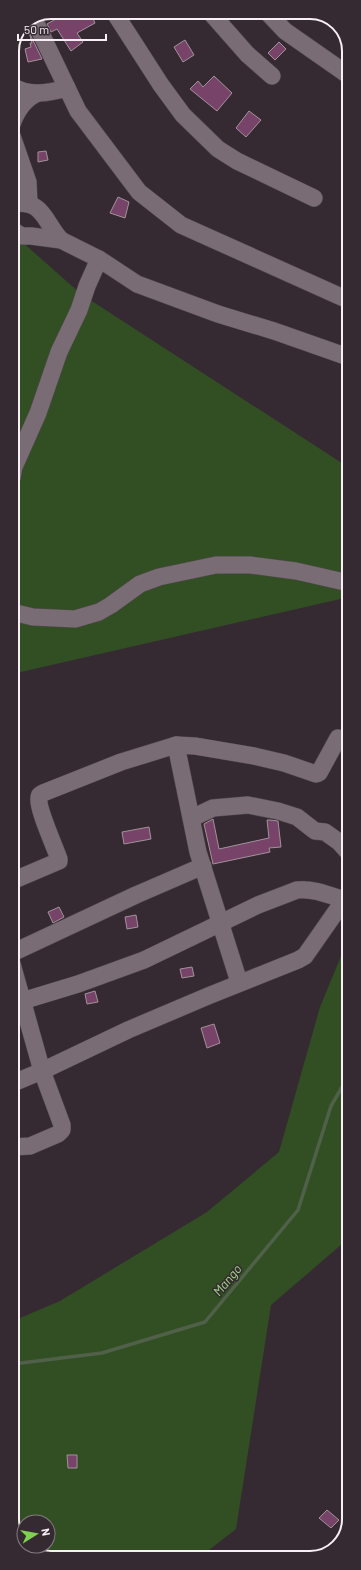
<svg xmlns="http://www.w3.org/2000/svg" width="361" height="1570" font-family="Barlow,sans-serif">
<rect width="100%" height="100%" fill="#352a31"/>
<!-- green -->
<g fill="#324f24" fill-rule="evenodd">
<polygon points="12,233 81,294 348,467 349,597 12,674"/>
<path d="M 349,937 L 349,1238 L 271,1305 L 236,1529 L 200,1557 L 46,1558 L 24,1547 L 13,1526 L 13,1321 L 60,1301 L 207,1212 L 279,1152 L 320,1007 ZM 24,1522 L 48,1522 L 48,1546 L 24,1546 Z"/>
</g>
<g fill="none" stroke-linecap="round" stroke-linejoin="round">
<!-- stream -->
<polyline stroke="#506049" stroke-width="3.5" points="13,1364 102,1353 205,1322 298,1210 331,1106 349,1075"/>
</g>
<!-- building -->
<g fill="#784368" stroke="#a0939b">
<polygon points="68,12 86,12 88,16 91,14 95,23 77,33 83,42 71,51 57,29 51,32 47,24"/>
<polygon points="29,32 42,59 28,62 25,49 31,47 30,43 32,43"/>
<polygon points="185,40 194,55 183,62 174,47"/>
<polygon points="279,42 286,49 275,60 268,53"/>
<polygon points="214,76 232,93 217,111 190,89 198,81 203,87"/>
<polygon points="249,111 261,120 246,137 236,128"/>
<polygon points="46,151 48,160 38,162 38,152"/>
<polygon points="118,197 129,202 125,218 110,213"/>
<polygon points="213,819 219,849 269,838 267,820 270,820 278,821 281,847 269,848 270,852 213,864 204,824"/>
<polygon points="149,827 151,839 124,844 122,832"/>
<polygon points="59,907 64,917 53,923 48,912"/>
<polygon points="136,915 138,927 127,929 125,917"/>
<polygon points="192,967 194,976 182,978 180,969"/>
<polygon points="95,991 98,1002 87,1004 85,994"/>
<polygon points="214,1024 220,1043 207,1048 201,1028"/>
<polygon points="67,1455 77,1455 77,1468 68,1468"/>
<polygon points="327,1510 339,1520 331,1528 319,1518"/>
</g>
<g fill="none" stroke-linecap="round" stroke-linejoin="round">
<!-- minor casing -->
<g stroke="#51484e" stroke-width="18">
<g id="minor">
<polyline points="114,12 161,85 183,115 218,149 237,161 314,198"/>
<polyline points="210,12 247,54 272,76"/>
<polyline points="267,12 285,31 348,75"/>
<polyline points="34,19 78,111 139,192 181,225 348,300"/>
<path d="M 12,86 C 29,97 49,93 67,88"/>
<path d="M 12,124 C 17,110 24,99 38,93"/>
<polyline points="12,136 28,182 29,203"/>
<path d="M 12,204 C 44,199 44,222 61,240"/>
<polyline points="12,230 22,236 31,236 61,240 99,259 137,284 218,314 274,331 348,357"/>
<polyline points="12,478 14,467 38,413 59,352 79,310 87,286 99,259"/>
<polyline points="12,612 33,617 75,619 99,612 111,605 140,584 159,577 216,565 250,565 296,571 349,583"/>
<polyline points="176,745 198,852 239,982"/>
<polyline points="192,818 213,808 248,805 278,811 297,817 315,831 325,832 339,842 349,853"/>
<path d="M 12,881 L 59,861 L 59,859 C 55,847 37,808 39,798 C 39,794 40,795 43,793 L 121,762 L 176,745 L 195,746 L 254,756 L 284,763 L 316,774 L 319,773 L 338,738 L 349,744"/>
<polyline points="12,953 136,895 203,866"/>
<polyline points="12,964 42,1071 62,1125 62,1130 58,1134 30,1146 13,1147"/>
<path d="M 22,1001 L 78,984 L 144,960 L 258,905 L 297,890 C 313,888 329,895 344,900"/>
<polyline points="12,1081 18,1081 42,1071 128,1030 208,996 298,960 305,956 349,893"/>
</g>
</g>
<!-- minor -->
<use href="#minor" stroke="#796c74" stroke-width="17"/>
</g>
<g text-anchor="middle" stroke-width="3" stroke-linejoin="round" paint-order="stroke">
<!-- water labels -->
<g font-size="13" font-style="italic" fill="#a1d789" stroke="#352a31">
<text transform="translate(227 1280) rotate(-50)" y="5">Mango</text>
</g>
</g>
<!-- crop -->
<path d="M0 0H361V1570H0ZM51 19H310A32 32 0 0 1 342 51V1519A32 32 0 0 1 310 1551H51A32 32 0 0 1 19 1519V51A32 32 0 0 1 51 19Z" fill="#352a31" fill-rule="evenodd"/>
<path fill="none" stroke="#f7f0f4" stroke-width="2" d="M51 19H310A32 32 0 0 1 342 51V1519A32 32 0 0 1 310 1551H51A32 32 0 0 1 19 1519V51A32 32 0 0 1 51 19Z"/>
<!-- north arrow -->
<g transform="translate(36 1534) rotate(79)"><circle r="19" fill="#352a31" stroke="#83797f"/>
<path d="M0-3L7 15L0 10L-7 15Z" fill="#7ed153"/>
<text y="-6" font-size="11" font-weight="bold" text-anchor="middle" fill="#f7f0f4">N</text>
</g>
<!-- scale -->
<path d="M18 34v6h88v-6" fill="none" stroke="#f7f0f4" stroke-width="2"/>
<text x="24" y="34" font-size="12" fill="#f7f0f4" stroke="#352a31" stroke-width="3" paint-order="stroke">50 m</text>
</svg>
